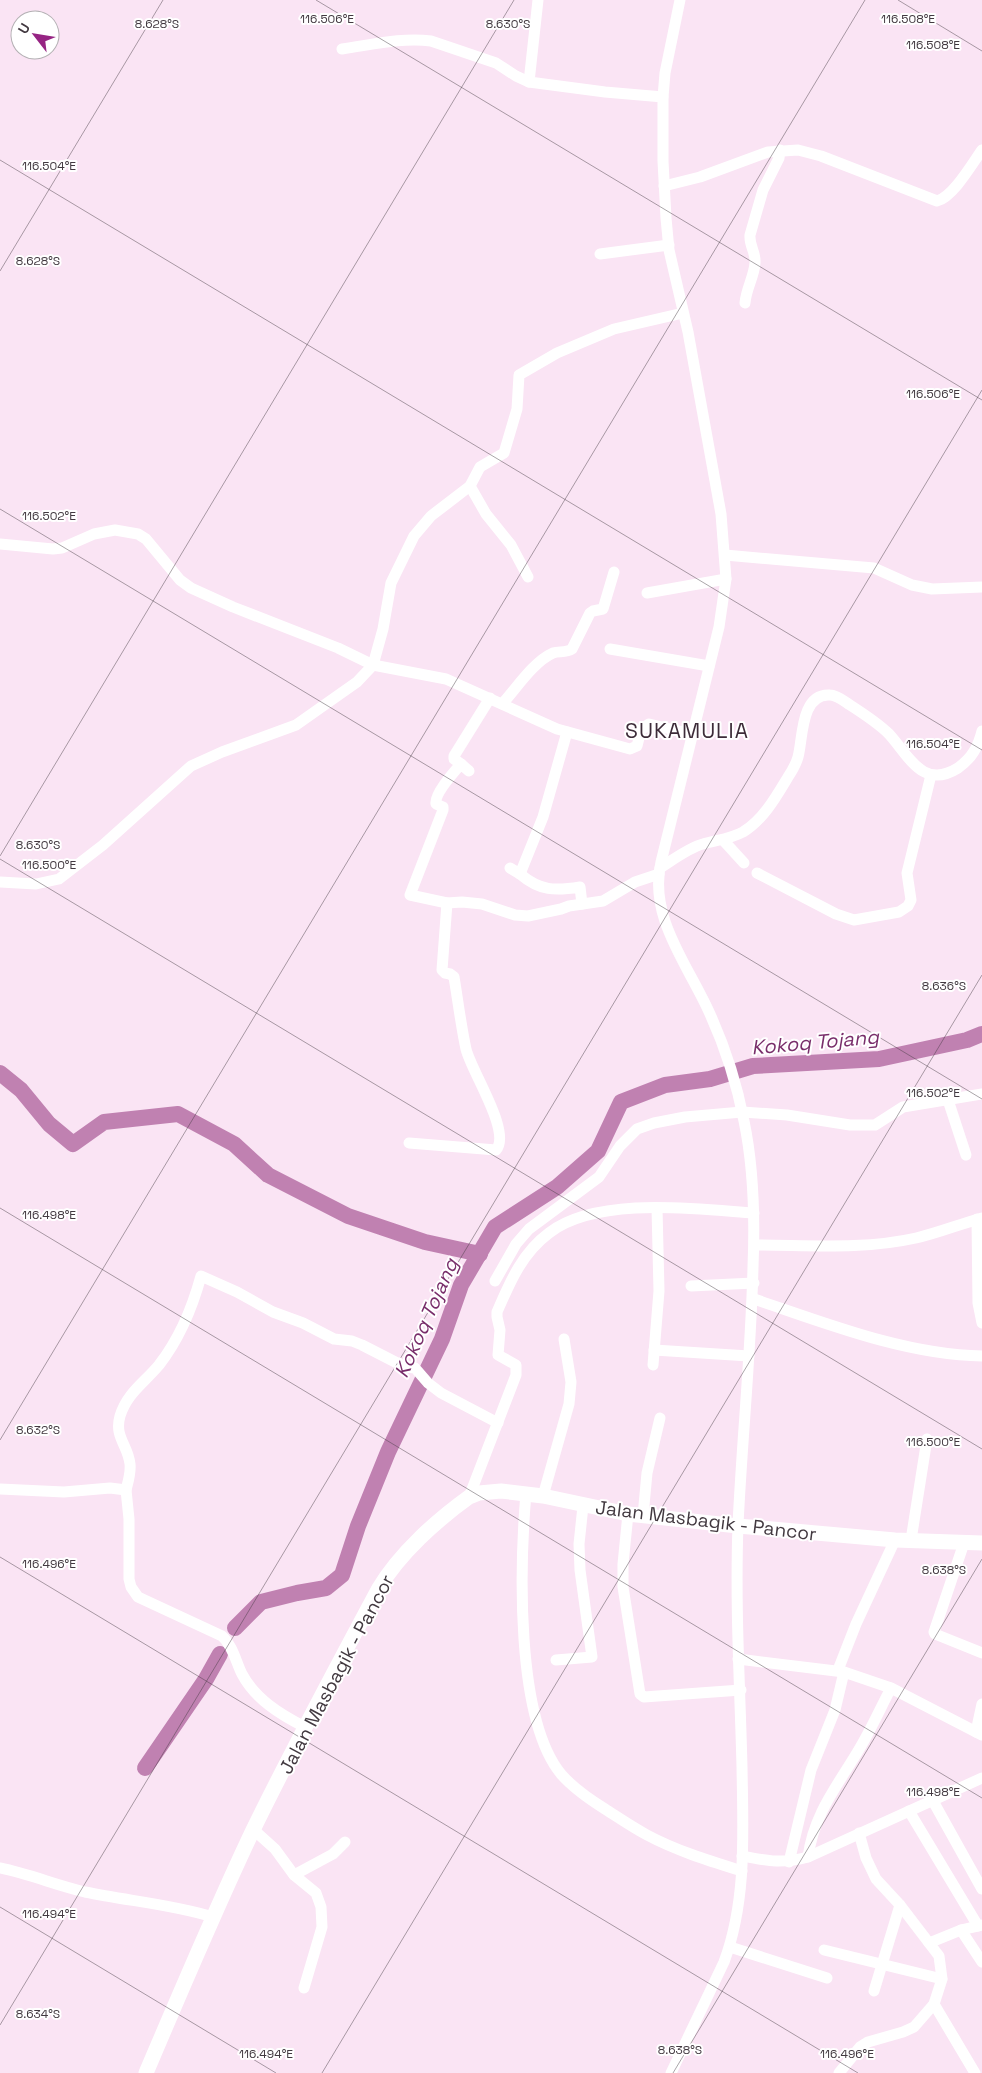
<svg xmlns="http://www.w3.org/2000/svg" width="982" height="2073" font-family="'Space Grotesk',sans-serif">
<rect width="100%" height="100%" fill="#fae4f4"/>
<g fill="none" stroke-linecap="round" stroke-linejoin="round">
<!-- river -->
<g stroke="#c081b1" stroke-width="16">
<polyline points="0,1073 21,1090 49,1124 73,1144 104,1122 178,1114 234,1144 268,1175 348,1216 425,1242 480,1254"/>
<polyline points="235,1628 261,1602 297,1593 326,1588 342,1575 358,1526 388,1452 442,1339 461,1285 495,1227 557,1187 598,1151 621,1102 665,1085 710,1079 753,1066 879,1059 967,1040 982,1034"/>
<polyline points="145,1768 206,1679 220,1654"/>
</g>
<!-- minor -->
<g stroke="#fff" stroke-width="11">
<path d="M 342,49 C 371,45 402,37 431,41 L 496,63 L 516,76 L 529,82 L 605,92 L 663,97"/>
<polyline points="529,82 538,0"/>
<path d="M 664,186 L 700,177 L 768,152 L 798,150 L 821,156 L 937,201 C 953,197 972,164 982,150"/>
<polyline points="600,254 669,245"/>
<path d="M 745,303 C 746,289 754,277 755,263 C 756,252 749,246 750,235 L 763,190 L 779,158 L 780,150"/>
<polyline points="470,486 486,514 511,545 528,577"/>
<polyline points="0,544 53,549 62,548 94,534 115,530 138,534 146,539 180,580 191,588 233,607 338,648 373,665 446,679 557,729 630,749 637,746 641,730 649,724 692,734"/>
<polyline points="725,555 874,568 912,585 932,589 982,587"/>
<polyline points="647,593 726,579"/>
<polyline points="610,649 709,666"/>
<path d="M 502,704 C 516,689 533,662 553,653 C 559,651 566,653 572,649 L 590,613 L 593,611 L 603,609 L 614,572"/>
<polyline points="461,764 454,759 454,756 490,698"/>
<polyline points="723,840 744,863"/>
<polyline points="510,868 520,874 543,817 567,732"/>
<path d="M 660,868 C 673,860 688,848 703,844 C 716,840 730,839 743,832 C 763,820 776,797 788,777 C 792,771 796,764 798,757 C 803,740 800,693 830,695 C 837,695 844,701 850,705 C 864,714 878,723 889,734 C 909,756 923,790 958,768 C 972,758 978,747 982,731"/>
<polyline points="757,873 836,914 854,920 899,912 908,906 911,900 907,873 931,775"/>
<path d="M 520,874 C 540,891 555,891 580,887 L 582,904"/>
<polyline points="0,882 36,884 59,879 103,845 191,766 222,752 296,725 357,682 373,665 383,629 391,583 414,536 431,516 470,486 480,467 504,453 517,409 519,375 557,353 614,329 683,313"/>
<polyline points="447,903 462,902 482,904 515,915 528,916 561,909 569,906 603,901 635,882 659,874"/>
<polyline points="948,1100 966,1155"/>
<path d="M 409,1143 L 496,1150 C 512,1132 471,1071 466,1049 C 461,1026 458,1001 454,977 L 450,974 L 445,973 L 442,970 L 447,903 L 410,895 L 443,810 L 443,807 L 436,804 C 434,794 454,772 461,764 L 469,771"/>
<polyline points="977,1219 978,1303 982,1323"/>
<path d="M 755,1245 C 808,1245 863,1250 916,1238 C 938,1233 960,1224 982,1218"/>
<polyline points="495,1281 516,1244 529,1229 599,1177 620,1146 637,1129 654,1123 685,1117 742,1112 787,1115 850,1125 875,1125 903,1107 982,1094"/>
<polyline points="691,1286 754,1283"/>
<path d="M 754,1299 C 825,1323 906,1355 982,1356"/>
<polyline points="654,1350 749,1356"/>
<polyline points="653,1365 659,1291 657,1208"/>
<path d="M 0,1489 L 64,1492 L 110,1488 L 126,1490 L 129,1519 L 129,1579 L 131,1587 L 138,1597 L 222,1636 C 233,1646 236,1662 242,1674 C 255,1699 281,1715 305,1727"/>
<path d="M 126,1490 C 128,1482 131,1473 130,1464 C 128,1445 114,1437 120,1416 C 127,1393 144,1383 159,1365 C 180,1338 192,1309 201,1276 L 237,1292 L 273,1312 L 303,1323 L 334,1339 L 352,1341 L 362,1345 L 405,1367 L 415,1368 L 428,1383 L 441,1393 L 498,1423"/>
<path d="M 526,1493 C 520,1564 515,1718 561,1774 C 573,1788 589,1799 605,1809 C 619,1818 632,1827 647,1835 C 677,1851 710,1861 742,1871"/>
<polyline points="543,1496 569,1404 571,1382 564,1339"/>
<path d="M 469,1497 L 516,1375 L 516,1365 L 498,1355 L 500,1330 L 497,1317 L 497,1312 C 510,1282 522,1253 549,1233 C 597,1196 696,1209 754,1213"/>
<polyline points="628,1514 623,1564 623,1587 640,1694 644,1697 741,1690"/>
<polyline points="643,1516 647,1473 660,1418"/>
<polyline points="911,1540 927,1439"/>
<polyline points="964,1543 934,1632 935,1634 982,1653"/>
<polyline points="738,1659 844,1672 891,1688 982,1735"/>
<polyline points="556,1660 592,1657 580,1570 579,1544 583,1506"/>
<polyline points="838,1670 856,1624 895,1540"/>
<polyline points="976,1732 982,1704"/>
<polyline points="933,1801 982,1889"/>
<polyline points="909,1811 978,1926"/>
<polyline points="254,1830 275,1849 294,1875 316,1893 321,1907 322,1927 304,1988"/>
<path d="M 742,1856 C 768,1861 782,1864 808,1857 L 982,1778"/>
<path d="M 808,1857 C 814,1812 839,1784 861,1746 C 872,1727 881,1707 891,1688"/>
<polyline points="789,1862 811,1770 835,1710 844,1672"/>
<path d="M 0,1868 C 29,1874 56,1885 85,1892 C 128,1901 171,1904 213,1917"/>
<polyline points="294,1875 333,1854 345,1842"/>
<polyline points="961,1930 982,1962"/>
<polyline points="929,1943 961,1930 982,1925"/>
<polyline points="730,1947 827,1978"/>
<polyline points="824,1950 942,1979"/>
<polyline points="874,1991 900,1905"/>
<polyline points="934,2004 975,2073"/>
<path d="M 671,2073 L 724,1962 C 747,1900 743,1833 742,1767 C 740,1687 735,1606 738,1525 C 742,1439 751,1353 753,1267 C 755,1218 754,1169 744,1121 C 737,1085 725,1047 710,1014 C 689,966 648,918 661,862 L 719,627 L 726,579 L 721,514 L 688,332 L 669,250 L 666,218 L 663,161 L 663,97 L 665,73 L 680,0"/>
<polyline points="839,2073 860,2047 868,2042 903,2032 914,2027 934,2004 942,1979 939,1956 900,1905 876,1879 866,1858 859,1833"/>
</g>
<!-- major -->
<path stroke="#fff" stroke-width="15" d="M 146,2073 C 181,1991 215,1910 253,1830 C 293,1748 336,1668 379,1588 C 400,1553 437,1520 469,1497 L 479,1493 L 501,1491 L 543,1496 L 628,1514 L 738,1526 L 895,1540 L 982,1543"/>
</g>
<!-- ticks -->
<path fill="none" stroke="#423940" stroke-width="1" stroke-opacity="0.45" d="M 316,0 L 982,400M 898,0 L 982,51M 0,160 L 982,750M 0,271 L 163,0M 0,509 L 982,1099M 0,856 L 514,0M 0,859 L 982,1449M 0,1208 L 982,1798M 0,1440 L 865,0M 0,1557 L 858,2073M 0,1907 L 276,2073M 0,2025 L 982,390M 322,2073 L 982,975M 673,2073 L 982,1559"/>
<g text-anchor="middle" stroke-width="4" stroke-linejoin="round" paint-order="stroke">
<!-- street labels -->
<g font-size="19" fill="#423940" stroke="#fff">
<text transform="translate(706 1520) rotate(7)" y="7">Jalan Masbagik - Pancor</text>
<text transform="translate(336 1674) rotate(-62)" y="7">Jalan Masbagik - Pancor</text>
</g>
<!-- water labels -->
<g font-size="20" font-style="italic" fill="#792e6b" stroke="#fff">
<text transform="translate(815 1042) rotate(-5)" y="7">Kokoq Tojang</text>
<text transform="translate(426 1318) rotate(-66)" y="7">Kokoq Tojang</text>
</g>
<!-- quarter labels -->
<g font-size="21" letter-spacing="1" fill="#3d2c39" stroke="#fff">
<text x="687" y="738">SUKAMULIA</text>
</g>
</g>
<g font-size="12" text-anchor="middle" fill="#423940" stroke="#fff" stroke-width="4" stroke-linejoin="round" paint-order="stroke">
<text x="908" y="23">116.508°E</text>
<text x="327" y="23">116.506°E</text>
<text x="157" y="28">8.628°S</text>
<text x="508" y="28">8.630°S</text>
<text x="933" y="49">116.508°E</text>
<text x="49" y="170">116.504°E</text>
<text x="38" y="265">8.628°S</text>
<text x="933" y="398">116.506°E</text>
<text x="49" y="520">116.502°E</text>
<text x="933" y="748">116.504°E</text>
<text x="38" y="849">8.630°S</text>
<text x="49" y="869">116.500°E</text>
<text x="944" y="990">8.636°S</text>
<text x="933" y="1097">116.502°E</text>
<text x="49" y="1219">116.498°E</text>
<text x="38" y="1434">8.632°S</text>
<text x="933" y="1446">116.500°E</text>
<text x="49" y="1568">116.496°E</text>
<text x="944" y="1574">8.638°S</text>
<text x="933" y="1796">116.498°E</text>
<text x="49" y="1918">116.494°E</text>
<text x="38" y="2018">8.634°S</text>
<text x="680" y="2054">8.638°S</text>
<text x="266" y="2058">116.494°E</text>
<text x="847" y="2058">116.496°E</text>
</g>
<!-- north arrow -->
<g transform="translate(35 35) rotate(301)"><circle r="24" fill="#ffffff" stroke="#b3b0b3"/>
<path d="M0-4L9 19L0 12L-9 19Z" fill="#962483"/>
<text y="-8" font-size="14" font-weight="bold" text-anchor="middle" fill="#423940">U</text>
</g>
</svg>
